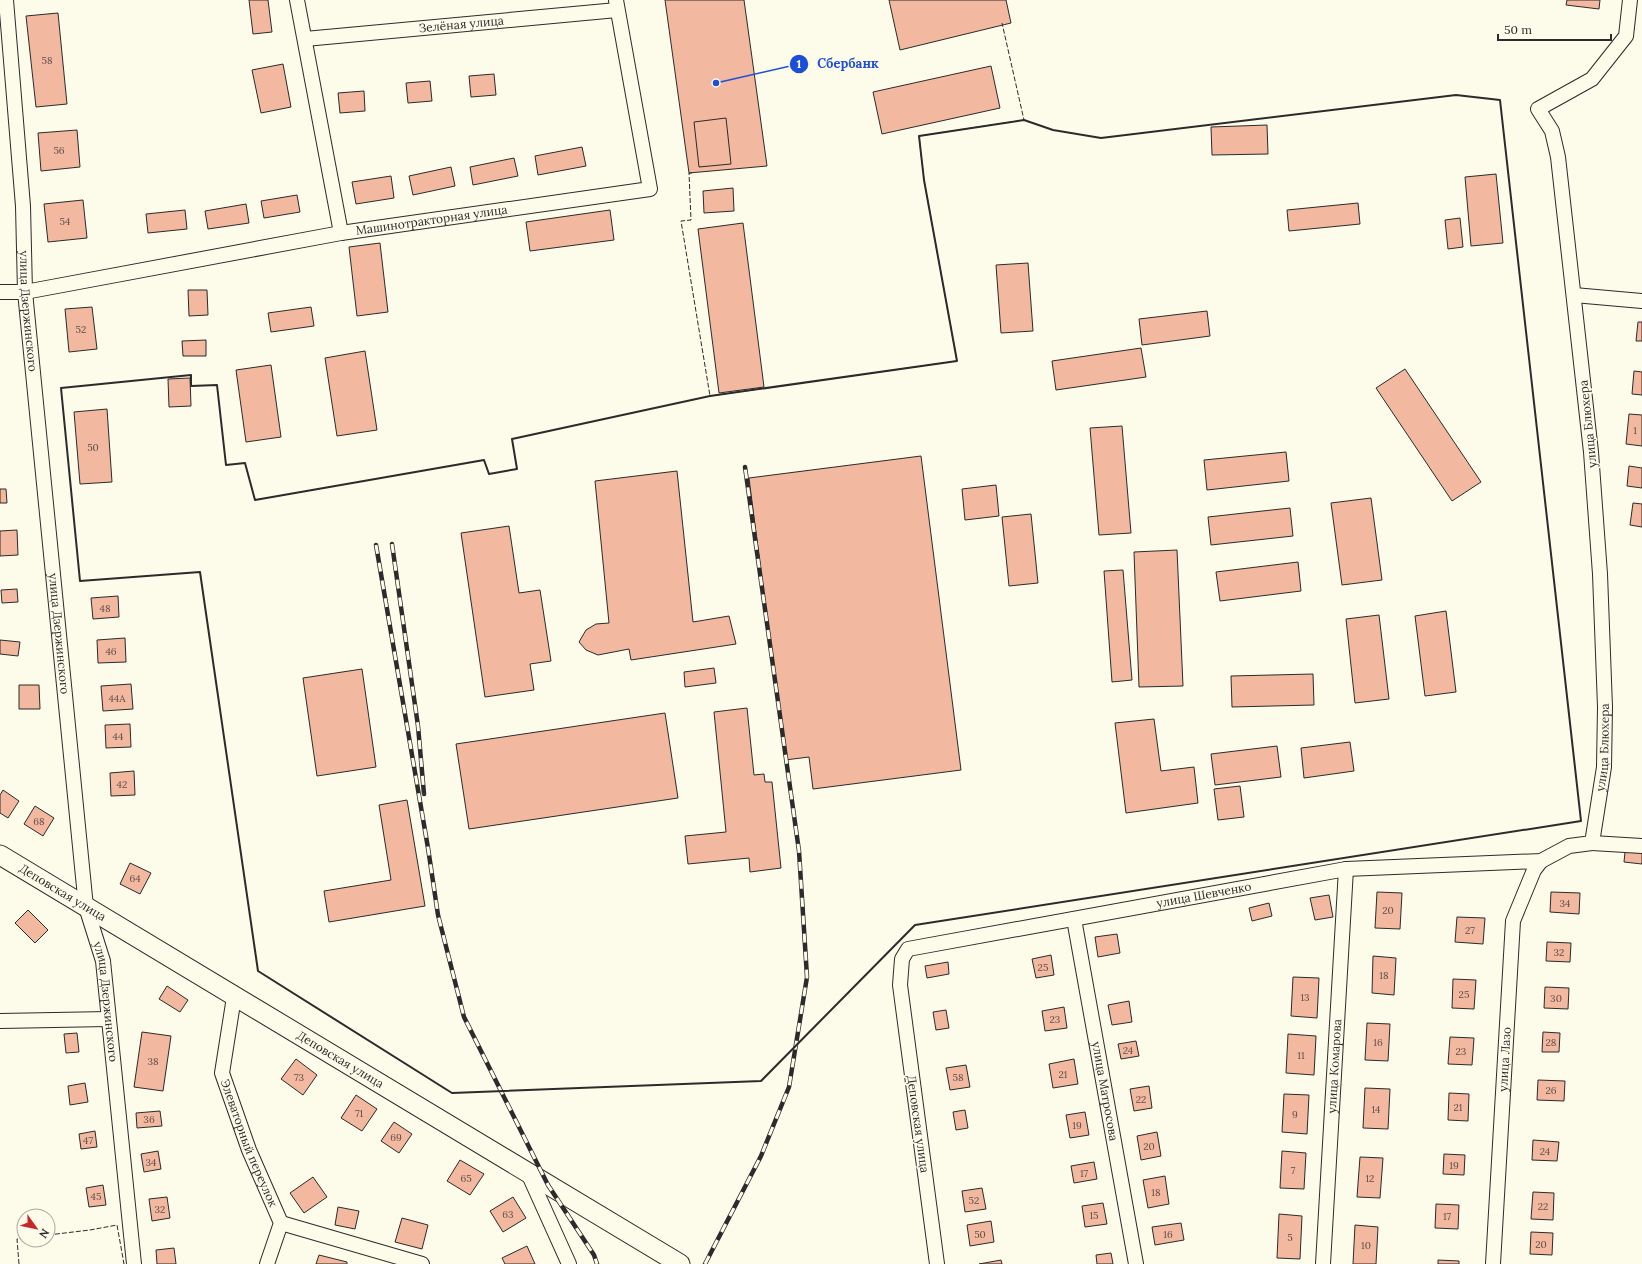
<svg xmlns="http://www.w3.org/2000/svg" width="1642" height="1264" font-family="Lora,serif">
<rect width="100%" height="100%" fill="#fdfbea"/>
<!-- building -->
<g fill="#f2b8a0" stroke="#2b2b2b">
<polygon points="249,0 268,0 272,32 253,34"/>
<polygon points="665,0 744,0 767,166 689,173"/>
<polygon points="889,0 1006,0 1011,23 900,50"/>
<polygon points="1567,0 1600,0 1599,9 1566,5"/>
<polygon points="58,13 67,104 36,107 26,16"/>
<polygon points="283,64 291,107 261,113 252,70"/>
<polygon points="991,66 1000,108 882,134 873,92"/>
<polygon points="494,74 496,95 471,97 469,76"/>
<polygon points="430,81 432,101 408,103 406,83"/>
<polygon points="364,91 365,111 340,113 338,93"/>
<polygon points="726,118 731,164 699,167 694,122"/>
<polygon points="1267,125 1268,154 1212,155 1211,127"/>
<polygon points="77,130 80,167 41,171 38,133"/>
<polygon points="582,147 586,166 538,175 535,156"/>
<polygon points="514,158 518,176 473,185 470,167"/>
<polygon points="451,167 455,186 413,195 409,176"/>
<polygon points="1496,174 1503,243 1471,246 1465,177"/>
<polygon points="391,176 394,198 356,204 352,182"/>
<polygon points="733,188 734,211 704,213 703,191"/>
<polygon points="297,195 300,212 264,218 261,201"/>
<polygon points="83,200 87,238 48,242 44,204"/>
<polygon points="1358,203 1360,224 1289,231 1287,210"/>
<polygon points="246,204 249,223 208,229 205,211"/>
<polygon points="185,210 187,229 148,233 146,214"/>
<polygon points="610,210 614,240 530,251 526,222"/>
<polygon points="1460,218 1463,247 1448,249 1445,220"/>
<polygon points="743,223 764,387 719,393 698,229"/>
<polygon points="380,243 388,312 357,316 349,247"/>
<polygon points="1028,263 1033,331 1001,333 996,265"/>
<polygon points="188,290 207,290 208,315 189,316"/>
<polygon points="92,307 97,349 69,352 65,309"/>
<polygon points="311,307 314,326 271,332 268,313"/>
<polygon points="1207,311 1210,336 1142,345 1139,319"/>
<polygon points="1638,322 1642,322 1642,341 1636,341"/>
<polygon points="206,340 206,356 183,356 182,341"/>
<polygon points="1141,348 1146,377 1056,390 1052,361"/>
<polygon points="365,351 377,430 337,436 325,358"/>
<polygon points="271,365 281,437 246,442 236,370"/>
<polygon points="1405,369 1481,482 1452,501 1376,388"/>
<polygon points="1634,371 1642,372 1642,395 1632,394"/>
<polygon points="190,378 191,406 169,407 168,379"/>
<polygon points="107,409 112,482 80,484 74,412"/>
<polygon points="1629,414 1642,415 1642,446 1626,444"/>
<polygon points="1122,426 1131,533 1099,535 1090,428"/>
<polygon points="1286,452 1289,481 1207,490 1204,460"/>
<polygon points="921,456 961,770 813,789 809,757 785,760 749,478"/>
<polygon points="1629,466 1642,468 1642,488 1627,486"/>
<polygon points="677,471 693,622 729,616 736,644 631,660 629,649 598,655 586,650 579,642 586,630 596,624 609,623 595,481"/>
<polygon points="996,485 999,516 965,520 962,489"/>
<polygon points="0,489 6,489 7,503 0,503"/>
<polygon points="1371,498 1382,580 1342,585 1331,503"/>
<polygon points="1633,503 1642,504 1642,527 1630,525"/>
<polygon points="1290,508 1293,536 1211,545 1208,517"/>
<polygon points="1031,514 1038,583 1009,586 1002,517"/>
<polygon points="509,526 519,593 540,590 551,661 530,664 534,690 485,697 461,533"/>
<polygon points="17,530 18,555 0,556 0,531"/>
<polygon points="1177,550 1183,686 1139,687 1134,552"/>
<polygon points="1298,562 1301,591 1220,601 1216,572"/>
<polygon points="1123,570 1132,680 1112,682 1104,571"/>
<polygon points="17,589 18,602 2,603 1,590"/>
<polygon points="118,596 119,617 93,619 91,598"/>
<polygon points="1446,611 1456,692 1425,696 1415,616"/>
<polygon points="1379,615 1389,699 1355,703 1346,619"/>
<polygon points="125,638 126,662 98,663 97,640"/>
<polygon points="0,640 20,642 18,656 0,654"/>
<polygon points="714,668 716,683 685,687 684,672"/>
<polygon points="362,669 376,767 317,776 303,678"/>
<polygon points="1313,674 1314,705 1232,707 1231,676"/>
<polygon points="131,684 133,709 103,711 101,686"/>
<polygon points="19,685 39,685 40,709 19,709"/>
<polygon points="747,708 754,775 764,774 765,782 772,782 781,868 750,872 749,858 688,864 685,836 726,832 714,712"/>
<polygon points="665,713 678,798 469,829 456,744"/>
<polygon points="1154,719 1161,771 1194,767 1198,803 1126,813 1115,723"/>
<polygon points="130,724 131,747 106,748 105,725"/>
<polygon points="1350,742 1354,771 1304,778 1301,748"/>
<polygon points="1277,746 1281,777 1215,785 1211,754"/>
<polygon points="134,771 135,795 111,796 110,773"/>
<polygon points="1240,786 1244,817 1218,820 1214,789"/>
<polygon points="3,790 19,801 8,818 0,813 0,795"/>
<polygon points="407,800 425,906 329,922 324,891 391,880 379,805"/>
<polygon points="35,806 54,818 43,836 24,824"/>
<polygon points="1626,842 1642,843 1642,864 1624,862"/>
<polygon points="130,863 151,873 140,894 120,884"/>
<polygon points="1377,892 1402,893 1400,929 1375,928"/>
<polygon points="1551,892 1580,893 1579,914 1550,912"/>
<polygon points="1329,895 1333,917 1315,920 1310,898"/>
<polygon points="1269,903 1272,916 1252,921 1249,908"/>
<polygon points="28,910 48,930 35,943 15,923"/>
<polygon points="1457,917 1485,918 1483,944 1455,942"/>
<polygon points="1117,934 1120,953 1098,957 1095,937"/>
<polygon points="1547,942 1571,943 1570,962 1546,961"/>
<polygon points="1051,955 1054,975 1036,978 1032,959"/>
<polygon points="1373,956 1396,958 1394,995 1372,993"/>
<polygon points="948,962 949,974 927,978 925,966"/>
<polygon points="1293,977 1319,978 1317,1018 1291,1016"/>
<polygon points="1453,979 1476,980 1474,1009 1452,1008"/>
<polygon points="167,986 188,1000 180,1012 159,999"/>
<polygon points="1545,987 1569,988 1568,1009 1544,1008"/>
<polygon points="1129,1001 1132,1022 1112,1025 1108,1005"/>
<polygon points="1064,1007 1067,1028 1045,1031 1042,1011"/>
<polygon points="946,1010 949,1028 936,1030 933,1012"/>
<polygon points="1367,1023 1390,1024 1388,1061 1365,1060"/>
<polygon points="142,1032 171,1036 163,1091 134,1087"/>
<polygon points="1543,1032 1560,1033 1559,1052 1542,1052"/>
<polygon points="77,1033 79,1052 66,1053 64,1034"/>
<polygon points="1288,1034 1316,1036 1314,1075 1286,1073"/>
<polygon points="1450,1037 1474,1038 1472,1065 1448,1064"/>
<polygon points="1136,1041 1139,1056 1121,1059 1118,1044"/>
<polygon points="296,1059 317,1075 303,1095 281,1079"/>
<polygon points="1074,1059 1078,1084 1053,1088 1049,1064"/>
<polygon points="966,1065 970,1087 950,1090 946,1068"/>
<polygon points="1538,1080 1565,1081 1564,1101 1537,1100"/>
<polygon points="85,1083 88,1102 70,1105 68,1086"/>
<polygon points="1149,1086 1152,1108 1134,1111 1130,1089"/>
<polygon points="1365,1088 1390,1089 1388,1129 1363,1128"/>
<polygon points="1449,1093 1469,1094 1468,1121 1448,1120"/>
<polygon points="1284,1094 1309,1095 1307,1134 1282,1132"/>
<polygon points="356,1095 377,1109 362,1131 341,1118"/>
<polygon points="965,1110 968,1128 956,1130 953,1112"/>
<polygon points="160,1111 162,1126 137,1128 136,1113"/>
<polygon points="1085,1112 1089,1135 1070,1138 1066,1115"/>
<polygon points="394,1122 412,1134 399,1153 381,1141"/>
<polygon points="95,1131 97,1147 81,1149 79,1134"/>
<polygon points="1157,1132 1161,1156 1141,1160 1137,1136"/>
<polygon points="1533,1140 1559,1142 1557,1161 1532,1160"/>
<polygon points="158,1151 161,1169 144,1172 141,1154"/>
<polygon points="1282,1151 1306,1153 1304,1189 1280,1188"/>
<polygon points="1444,1154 1465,1155 1464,1175 1443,1174"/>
<polygon points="1360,1157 1383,1158 1380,1198 1357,1197"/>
<polygon points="460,1160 484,1174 470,1195 447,1181"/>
<polygon points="1094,1162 1097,1179 1074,1183 1071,1166"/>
<polygon points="1165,1176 1169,1204 1148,1208 1143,1180"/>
<polygon points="313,1177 327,1197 304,1213 290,1193"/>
<polygon points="103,1185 106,1205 89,1207 86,1188"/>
<polygon points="982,1188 986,1209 965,1212 962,1191"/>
<polygon points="1533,1192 1554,1193 1553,1220 1531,1219"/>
<polygon points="167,1197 170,1218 152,1221 149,1199"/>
<polygon points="513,1197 526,1218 503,1232 490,1211"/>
<polygon points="1103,1203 1107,1224 1085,1227 1082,1206"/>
<polygon points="1436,1204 1459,1205 1458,1229 1435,1228"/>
<polygon points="338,1207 359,1211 355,1229 335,1225"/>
<polygon points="1279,1214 1302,1216 1300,1259 1277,1258"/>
<polygon points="402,1218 428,1225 422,1249 395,1242"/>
<polygon points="991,1221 994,1242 970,1246 967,1225"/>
<polygon points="1181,1223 1184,1240 1155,1245 1152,1227"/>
<polygon points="1355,1225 1378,1227 1376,1264 1353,1264"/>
<polygon points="1531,1232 1553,1233 1552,1255 1530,1254"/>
<polygon points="527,1246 535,1264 505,1264 502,1258"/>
<polygon points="174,1248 176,1264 157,1264 156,1250"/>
<polygon points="1111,1253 1113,1264 1097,1264 1096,1255"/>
<polygon points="319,1255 347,1262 347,1264 316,1264"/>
<polygon points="1001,1260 1002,1264 979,1264"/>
<polygon points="1438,1260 1459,1261 1459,1264 1438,1264"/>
</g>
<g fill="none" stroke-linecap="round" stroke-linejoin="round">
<!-- street casing -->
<g stroke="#2b2b2b" stroke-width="16">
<g id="street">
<path id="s1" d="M 6,0 L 23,206 L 25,292 L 86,907 L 103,961 L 134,1264"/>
<polyline points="297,0 341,233"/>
<path id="s2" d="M 305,39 L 617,10"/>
<path id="s3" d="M 0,292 L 25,292 L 341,233 L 650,189 L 616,0"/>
<polyline points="1574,295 1642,301"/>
<polyline points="1592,843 1642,846"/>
<path id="s4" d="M 1074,919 L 1136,1264"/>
<path id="s5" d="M 234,997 L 222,1073 L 249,1150 L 281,1223 L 267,1264"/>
<polyline points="0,1021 108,1019"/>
<polyline points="528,1173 569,1264"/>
<polyline points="281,1223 422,1264"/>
<path id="s6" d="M 937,1264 L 900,985 L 902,959 L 908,949 L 1346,869 L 1541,861 L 1569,846 L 1592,843 L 1604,767 L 1605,707 L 1600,574 L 1591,452 L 1558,157 L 1552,131 L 1538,109 L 1592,79 L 1626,36 L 1630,0"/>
<path id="s7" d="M 1323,1264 L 1346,869"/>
<path id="s8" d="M 1493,1264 L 1513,921 L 1534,870 L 1541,861"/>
</g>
</g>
<!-- secondary casing -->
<g stroke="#2b2b2b" stroke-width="21">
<g id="secondary">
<path id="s9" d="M 0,855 L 680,1264"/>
</g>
</g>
<!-- street -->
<use href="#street" stroke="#fdfbea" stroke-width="14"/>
<!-- secondary -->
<use href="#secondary" stroke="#fdfbea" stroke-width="19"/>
<!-- rail casing -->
<g stroke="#2b2b2b" stroke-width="4.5">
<g id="rail">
<polyline points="392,544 418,726 424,794"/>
<polyline points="376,545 428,848 438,915 464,1017 548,1185 594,1255 597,1264"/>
<polyline points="705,1264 761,1156 789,1087 807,977 799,851 745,467"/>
</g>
</g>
<!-- rail -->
<use href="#rail" stroke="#fdfbea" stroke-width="3" stroke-dasharray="9" stroke-linecap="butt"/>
<!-- fence -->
<g stroke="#2b2b2b" stroke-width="1" stroke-dasharray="5 2" stroke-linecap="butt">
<polyline points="692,173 689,173 691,220 681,221 710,396 957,361 924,180 919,136 1024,120 1002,23"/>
<polyline points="48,1235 90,1230 117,1225 124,1264"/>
<polyline points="19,1264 17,1239 24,1238"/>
</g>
<!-- wall -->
<polygon stroke="#2b2b2b" stroke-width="2" points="1456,95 1500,100 1581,821 915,925 761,1081 452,1093 258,971 200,572 80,581 61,388 191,375 191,386 217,385 226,465 245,463 255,500 484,460 489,474 517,469 512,439 710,396 957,361 924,180 919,136 1024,120 1053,130 1101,138"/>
</g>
<g text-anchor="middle" stroke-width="3" stroke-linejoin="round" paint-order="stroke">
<!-- number labels -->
<g font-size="10" fill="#5d4e48">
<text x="47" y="64">58</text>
<text x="59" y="154">56</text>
<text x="65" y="225">54</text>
<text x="81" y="333">52</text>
<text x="1635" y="434">1</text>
<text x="93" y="451">50</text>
<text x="105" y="612">48</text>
<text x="111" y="655">46</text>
<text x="117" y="702">44А</text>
<text x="118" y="740">44</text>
<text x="122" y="788">42</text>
<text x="39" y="825">68</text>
<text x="135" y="882">64</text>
<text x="1565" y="907">34</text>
<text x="1388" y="914">20</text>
<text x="1470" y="934">27</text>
<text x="1559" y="956">32</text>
<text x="1043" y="971">25</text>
<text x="1384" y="979">18</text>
<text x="1464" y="998">25</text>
<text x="1305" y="1001">13</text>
<text x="1556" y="1002">30</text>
<text x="1055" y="1023">23</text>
<text x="1378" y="1046">16</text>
<text x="1551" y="1046">28</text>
<text x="1128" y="1054">24</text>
<text x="1461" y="1055">23</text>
<text x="1301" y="1059">11</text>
<text x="153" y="1065">38</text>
<text x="1063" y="1078">21</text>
<text x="299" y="1081">73</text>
<text x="958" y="1081">58</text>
<text x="1551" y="1094">26</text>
<text x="1141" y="1103">22</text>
<text x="1458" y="1111">21</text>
<text x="1376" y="1113">14</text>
<text x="359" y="1117">71</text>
<text x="1295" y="1118">9</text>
<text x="149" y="1123">36</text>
<text x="1077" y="1129">19</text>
<text x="396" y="1141">69</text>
<text x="88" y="1144">47</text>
<text x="1149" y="1150">20</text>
<text x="1545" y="1155">24</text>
<text x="151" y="1166">34</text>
<text x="1454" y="1169">19</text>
<text x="1293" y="1174">7</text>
<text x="1084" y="1177">17</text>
<text x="466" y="1182">65</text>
<text x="1370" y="1182">12</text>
<text x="1156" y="1196">18</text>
<text x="96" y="1200">45</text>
<text x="974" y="1204">52</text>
<text x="1543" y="1210">22</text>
<text x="160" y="1213">32</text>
<text x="508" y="1218">63</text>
<text x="1094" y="1219">15</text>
<text x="1447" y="1220">17</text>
<text x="980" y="1238">50</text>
<text x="1168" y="1238">16</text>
<text x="1290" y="1241">5</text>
<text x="1541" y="1248">20</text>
<text x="1366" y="1249">10</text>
</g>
<!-- street labels -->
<g font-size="12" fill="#2b2b2b" stroke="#fdfbea">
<text dy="4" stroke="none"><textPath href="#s2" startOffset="157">Зелёная улица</textPath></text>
<text dy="4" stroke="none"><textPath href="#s3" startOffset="438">Машинотракторная улица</textPath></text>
<text dy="4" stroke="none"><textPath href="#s1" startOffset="312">улица Дзержинского</textPath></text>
<text transform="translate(1588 424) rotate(-96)" y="4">улица Блюхера</text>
<text dy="4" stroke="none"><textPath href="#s1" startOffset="636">улица Дзержинского</textPath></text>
<text dy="4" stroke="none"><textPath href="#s6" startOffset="1111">улица Блюхера</textPath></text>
<text dy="4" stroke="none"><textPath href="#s9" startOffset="73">Деповская улица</textPath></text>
<text dy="4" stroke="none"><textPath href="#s6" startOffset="620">улица Шевченко</textPath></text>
<text dy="4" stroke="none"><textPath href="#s1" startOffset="1008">улица Дзержинского</textPath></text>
<text dy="4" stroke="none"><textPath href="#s8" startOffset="205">улица Лазо</textPath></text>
<text dy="4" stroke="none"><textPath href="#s9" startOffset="397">Деповская улица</textPath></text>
<text dy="4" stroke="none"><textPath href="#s7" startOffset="198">улица Комарова</textPath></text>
<text dy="4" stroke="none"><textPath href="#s4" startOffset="175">улица Матросова</textPath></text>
<text transform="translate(918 1124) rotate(82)" y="4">Деповская улица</text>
<text dy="4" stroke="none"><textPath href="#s5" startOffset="152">Элеваторный переулок</textPath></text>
</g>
</g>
<!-- callouts -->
<path fill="none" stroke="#1d4ed8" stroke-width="1.5" d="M716 83L799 64"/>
<g fill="#1d4ed8" stroke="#fdfbea" stroke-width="1.5">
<circle cx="716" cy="83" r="4"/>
<circle cx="799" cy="64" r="10"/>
</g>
<g font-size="12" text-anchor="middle" font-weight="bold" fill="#fff">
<text x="799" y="68">1</text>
</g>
<g font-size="13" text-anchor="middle" font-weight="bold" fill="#1d4ed8" stroke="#fdfbea" stroke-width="3" stroke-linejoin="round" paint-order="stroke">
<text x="848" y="68">Сбербанк</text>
</g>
<!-- north arrow -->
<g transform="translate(36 1228) rotate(123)"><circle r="19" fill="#fdfbea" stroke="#a9a89e"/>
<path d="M0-3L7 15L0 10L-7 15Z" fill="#c62828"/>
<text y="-6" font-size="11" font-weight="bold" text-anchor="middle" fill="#2b2b2b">N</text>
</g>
<!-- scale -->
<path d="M1498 34v6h113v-6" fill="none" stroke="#2b2b2b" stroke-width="2"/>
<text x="1504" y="34" font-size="12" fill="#2b2b2b" stroke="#fdfbea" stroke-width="3" paint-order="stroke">50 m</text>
</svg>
